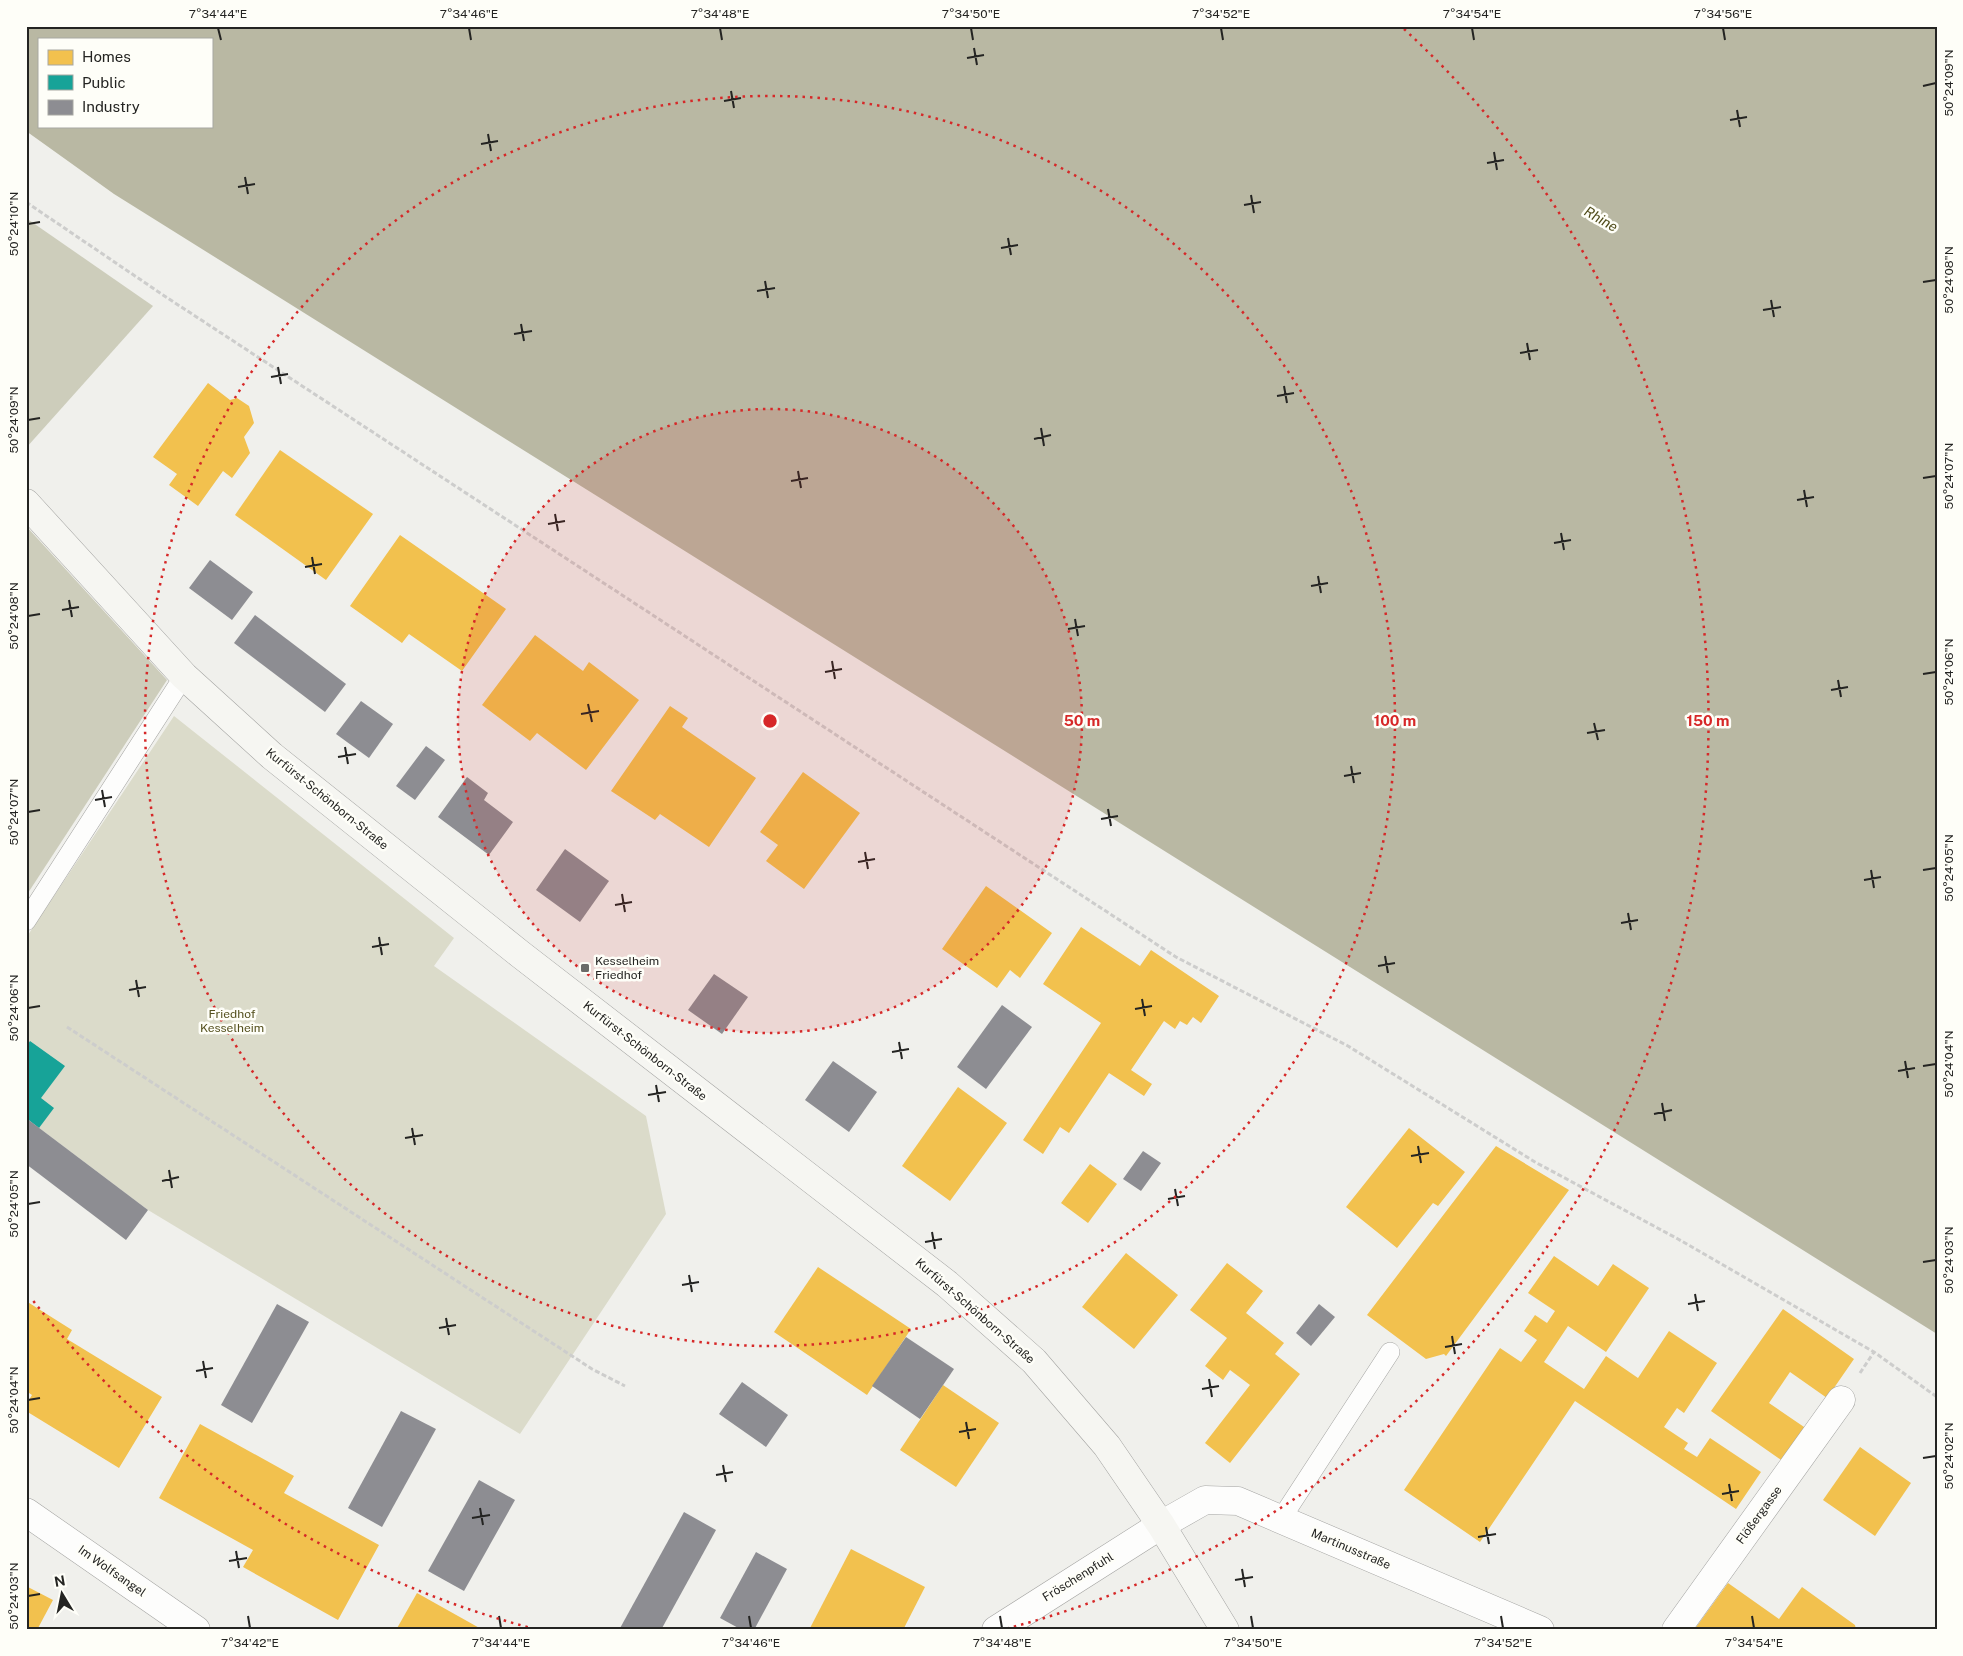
<svg xmlns="http://www.w3.org/2000/svg" width="1963" height="1656" font-family="'Public Sans',sans-serif">
<rect width="100%" height="100%" fill="#f0f0ec"/>
<!-- green -->
<polygon fill="#dbdbca" points="174,716 454,938 434,966 646,1116 666,1214 520,1434 148,1210 26,1118 26,938"/>
<!-- forest -->
<g fill="#cdcdbb">
<polygon points="26,218 153,306 26,448"/>
<polygon points="26,526 167,680 26,896"/>
</g>
<!-- water -->
<path fill="#b9b8a3" fill-rule="evenodd" d="M 26,26 L 1937,26 L 1937,1334 L 114,194 L 26,131 ZM 39,39 L 211,39 L 211,126 L 39,126 Z"/>
<!-- homes -->
<g fill="#f2c14e">
<polygon points="208,383 230,400 237,398 249,406 254,423 244,437 250,453 232,478 223,471 198,506 169,485 177,474 153,457"/>
<polygon points="280,450 373,514 326,580 235,515"/>
<polygon points="400,535 506,609 462,671 409,634 402,643 350,606"/>
<polygon points="535,635 583,671 589,662 639,700 586,770 537,733 530,741 482,705"/>
<polygon points="670,706 688,718 682,727 756,778 709,847 660,814 655,820 611,791"/>
<polygon points="803,772 860,813 804,889 766,861 778,845 760,832"/>
<polygon points="986,886 1052,933 1020,978 1010,970 997,988 942,949"/>
<polygon points="1081,927 1140,966 1151,950 1219,996 1201,1023 1193,1017 1187,1025 1180,1021 1175,1029 1164,1021 1131,1070 1152,1084 1144,1096 1109,1073 1069,1133 1060,1127 1043,1154 1023,1140 1101,1023 1043,984"/>
<polygon points="958,1087 1007,1123 950,1201 902,1166"/>
<polygon points="1409,1128 1465,1172 1438,1206 1433,1203 1397,1248 1346,1207"/>
<polygon points="1496,1146 1569,1190 1446,1356 1444,1354 1426,1359 1367,1315"/>
<polygon points="1090,1164 1117,1184 1088,1223 1061,1203"/>
<polygon points="1126,1253 1178,1295 1134,1349 1082,1307"/>
<polygon points="1554,1256 1598,1286 1613,1264 1649,1288 1606,1352 1568,1326 1544,1362 1584,1389 1606,1356 1638,1378 1669,1331 1717,1363 1684,1413 1677,1408 1664,1427 1688,1443 1684,1449 1697,1457 1710,1438 1761,1472 1736,1509 1575,1401 1480,1542 1404,1490 1500,1348 1521,1362 1537,1340 1524,1331 1535,1315 1547,1323 1555,1311 1528,1293"/>
<polygon points="1227,1263 1263,1291 1246,1313 1284,1343 1275,1354 1300,1374 1230,1463 1205,1443 1250,1385 1230,1370 1223,1380 1205,1366 1227,1338 1190,1310"/>
<polygon points="818,1267 911,1329 867,1395 774,1332"/>
<polygon points="26,1301 72,1330 67,1339 162,1397 119,1468 26,1411 26,1405 32,1395 26,1391"/>
<polygon points="1783,1309 1854,1359 1827,1398 1790,1372 1769,1403 1807,1429 1784,1462 1711,1411"/>
<polygon points="943,1385 999,1423 956,1487 900,1450"/>
<polygon points="200,1424 294,1476 284,1493 379,1545 338,1620 243,1567 253,1550 159,1498"/>
<polygon points="1860,1447 1911,1483 1875,1536 1823,1500"/>
<polygon points="851,1549 925,1587 903,1630 809,1630"/>
<polygon points="1728,1583 1779,1619 1802,1587 1855,1625 1856,1630 1694,1630"/>
<polygon points="26,1586 53,1600 37,1630 26,1630"/>
<polygon points="417,1593 483,1630 396,1630"/>
</g>
<!-- public -->
<polygon fill="#17a398" points="30,1041 65,1066 41,1098 54,1108 39,1128 26,1118 26,1047"/>
<!-- industry -->
<g fill="#8d8d92">
<polygon points="210,560 253,592 232,620 189,588"/>
<polygon points="255,615 346,684 325,712 234,643"/>
<polygon points="361,701 393,724 369,758 336,734"/>
<polygon points="426,746 445,760 415,800 396,786"/>
<polygon points="467,777 488,793 484,800 513,822 489,855 438,817"/>
<polygon points="565,849 609,881 580,922 536,890"/>
<polygon points="714,974 748,997 722,1034 688,1010"/>
<polygon points="1002,1005 1032,1027 986,1089 957,1067"/>
<polygon points="833,1061 877,1092 849,1132 805,1100"/>
<polygon points="26,1118 148,1210 126,1240 26,1164"/>
<polygon points="1143,1151 1161,1163 1141,1191 1123,1179"/>
<polygon points="277,1304 309,1322 252,1423 221,1405"/>
<polygon points="1319,1304 1335,1317 1311,1346 1296,1333"/>
<polygon points="906,1337 954,1369 920,1419 872,1386"/>
<polygon points="742,1382 788,1415 766,1447 719,1414"/>
<polygon points="401,1411 436,1429 382,1527 348,1508"/>
<polygon points="479,1480 515,1500 464,1591 428,1571"/>
<polygon points="684,1512 716,1530 661,1630 619,1630"/>
<polygon points="756,1552 787,1569 754,1630 742,1630 720,1618"/>
</g>
<g fill="none" stroke-linecap="round" stroke-linejoin="round">
<!-- lane casing -->
<g stroke="#a3a3a1" stroke-width="20">
<g id="lane">
<polyline points="26,921 184,676"/>
<polyline points="1281,1519 1390,1352"/>
</g>
</g>
<!-- street casing -->
<g stroke="#a3a3a1" stroke-width="29">
<g id="street">
<polyline points="26,1512 196,1630"/>
<polyline points="996,1630 1161,1525 1205,1500 1238,1501 1540,1630"/>
<polyline points="1676,1630 1841,1400"/>
</g>
</g>
<!-- secondary casing -->
<g stroke="#a3a3a1" stroke-width="29">
<polyline id="secondary" points="26,503 184,676 272,756 520,954 947,1284 1034,1361 1107,1446 1161,1525 1225,1630"/>
</g>
<!-- path -->
<g stroke="#cdcdcc" stroke-width="3" stroke-dasharray="5 2.5" stroke-linecap="butt">
<polyline points="26,202 166,297 1176,957 1348,1046 1535,1162 1678,1239 1874,1352 1937,1397"/>
<polyline points="67,1027 592,1369 625,1386"/>
<polyline points="1860,1373 1874,1352"/>
</g>
<!-- lane -->
<use href="#lane" stroke="#fdfdfc" stroke-width="19"/>
<!-- street -->
<use href="#street" stroke="#fdfdfc" stroke-width="28"/>
<!-- secondary -->
<use href="#secondary" stroke="#f6f6f2" stroke-width="28"/>
</g>
<!-- ticks -->
<path fill="none" stroke="#242422" stroke-width="2" d="M 218,28 L 221,40M 469,28 L 471,40M 720,28 L 722,40M 971,28 L 973,40M 1221,28 L 1223,40M 1472,28 L 1474,40M 1723,28 L 1725,40M 974,48 L 977,65M 967,58 L 984,55M 1923,86 L 1936,83M 731,91 L 734,108M 724,101 L 741,98M 1737,110 L 1740,127M 1730,120 L 1747,117M 488,134 L 491,151M 481,144 L 498,141M 1494,152 L 1497,170M 1487,163 L 1504,160M 245,177 L 248,194M 238,187 L 255,184M 1251,195 L 1254,213M 1244,205 L 1261,202M 28,224 L 40,222M 1008,238 L 1011,255M 1001,248 L 1018,245M 765,281 L 768,298M 1923,282 L 1936,280M 757,291 L 775,288M 1771,300 L 1774,317M 1763,310 L 1781,307M 521,324 L 524,341M 514,334 L 532,331M 1527,343 L 1530,360M 1520,353 L 1538,350M 278,367 L 281,384M 271,377 L 288,374M 1284,386 L 1287,403M 1277,396 L 1294,393M 28,420 L 40,418M 1041,428 L 1044,446M 1034,439 L 1051,435M 798,471 L 801,488M 1923,478 L 1936,476M 791,481 L 808,478M 1804,490 L 1807,507M 1797,500 L 1814,497M 555,514 L 558,531M 548,524 L 565,521M 1561,533 L 1564,550M 1554,543 L 1571,540M 312,557 L 315,574M 305,567 L 322,564M 1318,576 L 1321,593M 1311,586 L 1328,583M 69,600 L 72,617M 62,610 L 79,607M 28,616 L 40,614M 1075,619 L 1078,636M 1068,629 L 1085,626M 832,661 L 835,679M 825,672 L 842,669M 1923,674 L 1936,672M 1838,680 L 1841,697M 1831,690 L 1848,687M 588,704 L 592,722M 581,714 L 599,711M 1594,723 L 1598,740M 1587,733 L 1605,730M 345,747 L 348,764M 338,757 L 356,754M 1351,766 L 1354,783M 1344,776 L 1361,773M 102,790 L 105,807M 95,800 L 112,797M 1108,809 L 1111,826M 28,812 L 40,810M 1101,819 L 1118,816M 865,852 L 868,869M 858,862 L 875,859M 1871,870 L 1874,888M 1923,870 L 1936,868M 1864,880 L 1881,877M 622,894 L 625,912M 615,905 L 632,902M 1628,913 L 1631,930M 1621,923 L 1638,920M 379,937 L 382,955M 372,947 L 389,944M 1385,956 L 1388,973M 1378,966 L 1395,963M 136,980 L 139,997M 129,990 L 146,987M 1142,999 L 1145,1016M 28,1008 L 40,1006M 1135,1009 L 1152,1006M 899,1042 L 902,1059M 892,1052 L 909,1049M 1905,1061 L 1908,1078M 1923,1066 L 1936,1064M 1898,1071 L 1915,1068M 656,1085 L 659,1102M 648,1095 L 666,1092M 1662,1103 L 1665,1121M 1654,1114 L 1672,1110M 412,1128 L 415,1145M 405,1138 L 423,1135M 1418,1146 L 1421,1163M 1411,1156 L 1429,1153M 169,1170 L 172,1188M 162,1181 L 179,1177M 1175,1189 L 1178,1206M 1168,1199 L 1185,1196M 28,1204 L 40,1202M 932,1232 L 935,1249M 925,1242 L 942,1239M 1923,1262 L 1936,1260M 689,1275 L 692,1292M 682,1285 L 699,1282M 1695,1294 L 1698,1311M 1688,1304 L 1705,1301M 446,1318 L 449,1335M 439,1328 L 456,1325M 1452,1336 L 1455,1354M 1445,1347 L 1462,1344M 203,1361 L 206,1378M 196,1371 L 213,1368M 1209,1379 L 1212,1397M 1202,1389 L 1219,1386M 28,1400 L 40,1398M 966,1422 L 969,1439M 959,1432 L 976,1429M 1923,1458 L 1936,1456M 723,1465 L 726,1482M 716,1475 L 733,1472M 1729,1484 L 1732,1501M 1722,1494 L 1739,1491M 480,1508 L 483,1525M 472,1518 L 490,1515M 1486,1527 L 1489,1544M 1478,1537 L 1496,1534M 236,1551 L 239,1568M 229,1561 L 247,1558M 1242,1569 L 1245,1587M 1235,1580 L 1253,1577M 28,1596 L 40,1594M 248,1616 L 250,1628M 499,1616 L 501,1628M 749,1616 L 751,1628M 1000,1616 L 1002,1628M 1251,1616 L 1253,1628M 1501,1616 L 1503,1628M 1752,1616 L 1754,1628"/>
<!-- distance rings -->
<circle cx="770" cy="721" r="312" fill="#d62828" fill-opacity=".12"/>
<g fill="none" stroke="#d62828" stroke-width="2.5" stroke-dasharray="2.5 5">
<circle cx="770" cy="721" r="312"/>
<circle cx="770" cy="721" r="625"/>
<path d="M535 1629A938 938 0 0 1 31 1298M1404 29A938 938 0 0 1 1005 1629"/>
</g>
<!-- markers -->
<rect fill="#6b6b69" stroke="#fefef8" stroke-width="2" x="580" y="963" width="10" height="10" rx="2.5"/>
<g text-anchor="middle" stroke-width="5" stroke-linejoin="round" paint-order="stroke">
<!-- street labels -->
<g font-size="12" fill="#242422" stroke="#fefef8">
<text transform="translate(327 799) rotate(39)" y="4">Kurfürst-Schönborn-Straße</text>
<text transform="translate(645 1051) rotate(38)" y="4">Kurfürst-Schönborn-Straße</text>
<text transform="translate(975 1311) rotate(41)" y="4">Kurfürst-Schönborn-Straße</text>
<text transform="translate(1759 1515) rotate(-54)" y="4">Flößergasse</text>
<text transform="translate(1351 1549) rotate(23)" y="4">Martinusstraße</text>
<text transform="translate(112 1571) rotate(35)" y="4">Im Wolfsangel</text>
<text transform="translate(1078 1577) rotate(-32)" y="4">Fröschenpfuhl</text>
</g>
<!-- poi labels -->
<g font-size="12" fill="#242422" stroke="#fefef8" text-anchor="start">
<text x="595" y="965">Kesselheim<tspan x="595" dy="14">Friedhof</tspan></text>
</g>
<!-- park labels -->
<g font-size="12" fill="#55511f" stroke="#fefef8">
<text x="232" y="1018">Friedhof<tspan x="232" dy="14">Kesselheim</tspan></text>
</g>
<!-- water labels -->
<g font-size="14" font-style="italic" fill="#4f4b19" stroke="#fefef8">
<text transform="translate(1601 219) rotate(30)" y="5">Rhine</text>
</g>
</g>
<circle cx="770" cy="721" r="8" fill="#d62828" stroke="#fefef8" stroke-width="2.5"/>
<g font-size="15" text-anchor="middle" font-weight="bold" fill="#d62828" stroke="#fefef8" stroke-width="5" stroke-linejoin="round" paint-order="stroke">
<text x="1082" y="726">50 m</text>
<text x="1395" y="726">100 m</text>
<text x="1708" y="726">150 m</text>
</g>
<!-- border -->
<rect width="1963" height="1656" fill="none" stroke="#fefef8" stroke-width="55"/>
<!-- legend -->
<rect x="38" y="38" width="175" height="90" fill="#fefef8" stroke="#a7a7a2"/>
<rect x="48" y="50" width="25" height="15" fill="#f2c14e" stroke="#a7a7a2"/>
<text x="82" y="62" font-size="15" fill="#242422">Homes</text>
<rect x="48" y="75" width="25" height="15" fill="#17a398" stroke="#a7a7a2"/>
<text x="82" y="88" font-size="15" fill="#242422">Public</text>
<rect x="48" y="100" width="25" height="15" fill="#8d8d92" stroke="#a7a7a2"/>
<text x="82" y="112" font-size="15" fill="#242422">Industry</text>
<!-- north arrow -->
<g transform="translate(62 1594) rotate(350)" stroke="#fefef8" stroke-width="4" paint-order="stroke">
<path d="M0-4L9 19L0 12L-9 19Z" fill="#242422"/>
<text y="-8" font-size="14" font-weight="bold" text-anchor="middle" fill="#242422">N</text>
</g>
<rect x="28" y="28" width="1908" height="1600" fill="none" stroke="#242422" stroke-width="2"/>
<g font-size="12" text-anchor="middle" fill="#242422">
<text x="218" y="18">7°34'44"E</text>
<text x="469" y="18">7°34'46"E</text>
<text x="720" y="18">7°34'48"E</text>
<text x="971" y="18">7°34'50"E</text>
<text x="1221" y="18">7°34'52"E</text>
<text x="1472" y="18">7°34'54"E</text>
<text x="1723" y="18">7°34'56"E</text>
<text transform="translate(1949 83) rotate(-90)" y="4">50°24'09"N</text>
<text transform="translate(14 224) rotate(-90)" y="4">50°24'10"N</text>
<text transform="translate(1949 280) rotate(-90)" y="4">50°24'08"N</text>
<text transform="translate(14 420) rotate(-90)" y="4">50°24'09"N</text>
<text transform="translate(1949 476) rotate(-90)" y="4">50°24'07"N</text>
<text transform="translate(14 616) rotate(-90)" y="4">50°24'08"N</text>
<text transform="translate(1949 672) rotate(-90)" y="4">50°24'06"N</text>
<text transform="translate(14 812) rotate(-90)" y="4">50°24'07"N</text>
<text transform="translate(1949 868) rotate(-90)" y="4">50°24'05"N</text>
<text transform="translate(14 1008) rotate(-90)" y="4">50°24'06"N</text>
<text transform="translate(1949 1064) rotate(-90)" y="4">50°24'04"N</text>
<text transform="translate(14 1204) rotate(-90)" y="4">50°24'05"N</text>
<text transform="translate(1949 1260) rotate(-90)" y="4">50°24'03"N</text>
<text transform="translate(14 1400) rotate(-90)" y="4">50°24'04"N</text>
<text transform="translate(1949 1456) rotate(-90)" y="4">50°24'02"N</text>
<text transform="translate(14 1596) rotate(-90)" y="4">50°24'03"N</text>
<text x="250" y="1647">7°34'42"E</text>
<text x="501" y="1647">7°34'44"E</text>
<text x="751" y="1647">7°34'46"E</text>
<text x="1002" y="1647">7°34'48"E</text>
<text x="1253" y="1647">7°34'50"E</text>
<text x="1503" y="1647">7°34'52"E</text>
<text x="1754" y="1647">7°34'54"E</text>
</g>
</svg>
